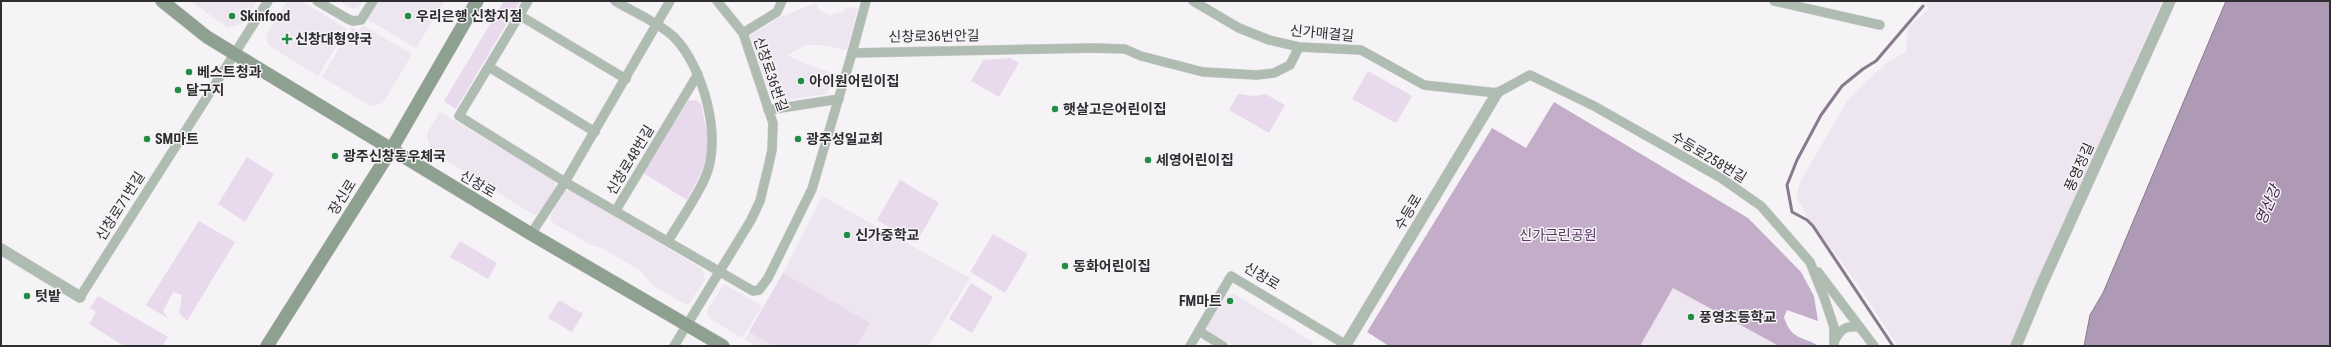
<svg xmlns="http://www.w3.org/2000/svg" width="2331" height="347" font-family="'Roboto Condensed','Noto Sans KR',sans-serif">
<rect width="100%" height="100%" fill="#f6f3f7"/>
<!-- built -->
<g fill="#ede5ef">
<polygon points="191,1 257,1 244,23 227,28"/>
<polygon points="287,1 301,1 347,29 318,76 268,45 266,36"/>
<polygon points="338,1 362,1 359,7 352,9"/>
<polygon points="378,1 445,1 416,48 367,19"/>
<polygon points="1922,1 2162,1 2010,346 1898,346 1856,282 1808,218 1796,196 1800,182 1847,101 1885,64 1906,52 1908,27 1929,9"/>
<polygon points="816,3 819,10 829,15 842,12 846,7 858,8 847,50 821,45 807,45 787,55 811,66 838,75 826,94 781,101 775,99 770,93 750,36 780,17"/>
<polygon points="363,25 412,54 383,103 370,106 322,77 352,27 359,31"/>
<polygon points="440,112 555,181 556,191 543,212 534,215 431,151 427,137 428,131"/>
<polygon points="570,190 702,269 705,279 689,304 686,305 652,285 642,272 604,249 589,244 552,222 550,216 565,191"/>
<polygon points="822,196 970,278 929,346 756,346 745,339 783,273"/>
<polygon points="724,284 762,306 742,338 709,318 707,311"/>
<polygon points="1673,288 1779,346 1640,346"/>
<polygon points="1234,294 1313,342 1314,346 1234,346 1208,330 1207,326 1226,296"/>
</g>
<!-- green -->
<g fill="#e8d9ed">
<polygon points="504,1 520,1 456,109 444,101"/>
<polygon points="1010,58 1019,63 999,97 971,81 983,60"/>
<polygon points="1368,71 1412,96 1396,123 1352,99"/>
<polygon points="1238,94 1254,96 1266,94 1285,105 1269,133 1229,110"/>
<polygon points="696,100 701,104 709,144 703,169 687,200 643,173 688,101"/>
<polygon points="247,157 274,174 245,222 218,204"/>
<polygon points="900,180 939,203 916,243 877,220"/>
<polygon points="199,221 235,242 187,321 179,313 182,295 173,292 163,311 169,319 146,305"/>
<polygon points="993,234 1028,254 1005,293 970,272"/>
<polygon points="460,241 497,263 488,279 450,257"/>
<polygon points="783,273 870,323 857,346 774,346 749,332"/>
<polygon points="971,283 993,297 972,333 949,319"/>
<polygon points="98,296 168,337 162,346 124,346 89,324 96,312 90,308"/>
<polygon points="559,300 583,314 572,332 548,318"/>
</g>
<!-- forest -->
<path fill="#c3adc9" d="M 1554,102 L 1748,218 L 1801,272 L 1814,296 L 1818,321 L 1787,310 L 1784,317 C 1791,340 1802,336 1819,346 L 1779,346 L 1673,288 L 1640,346 L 1389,346 L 1367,332 L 1492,128 L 1526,148 Z"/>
<!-- water -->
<polygon fill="#af9ab5" stroke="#88798d" points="2226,1 2330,1 2330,346 2084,346 2090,315 2103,293"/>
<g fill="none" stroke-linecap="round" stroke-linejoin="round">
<!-- stream -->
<polyline stroke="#88798d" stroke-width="3" points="1893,346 1813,226 1807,220 1792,212 1787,185 1797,160 1821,115 1842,86 1863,69 1876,61 1923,6"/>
<!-- minor casing -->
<g stroke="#d2cfd3" stroke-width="10">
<g id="minor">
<polyline points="317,1 348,19 353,21 361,20 373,1"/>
<polyline points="528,1 459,116 565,182 753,291 759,290 768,278 812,189 852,53 1093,48 1125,49 1141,56 1203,72 1257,75 1274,73 1290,65 1299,47"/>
<path d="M 615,1 C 633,12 658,22 674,37 C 704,68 723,139 705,178 C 695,200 680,221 668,241"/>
<polyline points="1193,1 1239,28 1269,40 1299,47 1361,50 1424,85 1497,93 1530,75 1594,106 1721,178 1761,206 1810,262 1825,300 1834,327 1834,346"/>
<polyline points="1774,1 1880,25"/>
<polyline points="519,15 626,79"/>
<polyline points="743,33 777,12 782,1"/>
<polyline points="852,53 866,1"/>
<polyline points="489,67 595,132"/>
<polyline points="768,110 839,99"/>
<polyline points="616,210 698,74"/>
<polyline points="531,234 565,182 670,1"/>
<polyline points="1818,272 1874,346"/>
<polyline points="80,297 268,1"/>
<polyline points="1199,331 1223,346"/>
<path d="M 1835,340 C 1841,328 1846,326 1859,327"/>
<polyline points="674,346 751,220 760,201 768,168 772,150 773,123 743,33 717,1"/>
<polyline points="1190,346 1231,276 1348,346"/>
</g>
</g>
<!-- tertiary casing -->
<g stroke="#d2cfd3" stroke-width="12">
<g id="tertiary">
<polyline points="1,249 80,297"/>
<polyline points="1345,346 1497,93"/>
<polyline points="2016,346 2041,286 2170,1"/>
</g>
</g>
<!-- secondary casing -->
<g stroke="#d2cfd3" stroke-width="14">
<g id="secondary">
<polyline points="162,1 207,37 531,234 723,346"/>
<polyline points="267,346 391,150 477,1"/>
</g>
</g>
<!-- minor -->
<use href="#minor" stroke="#afbcb1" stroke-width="9"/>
<!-- tertiary -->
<use href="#tertiary" stroke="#afbcb1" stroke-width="11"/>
<!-- secondary -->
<use href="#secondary" stroke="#8ea090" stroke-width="13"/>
</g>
<!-- markers -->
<g fill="#228c43" stroke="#f6f3f7" stroke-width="1.5">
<circle cx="232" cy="16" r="4"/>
<circle cx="408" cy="16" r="4"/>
<path d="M285 33h4v4h4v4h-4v4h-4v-4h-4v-4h4z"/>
<circle cx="189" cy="72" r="4"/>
<circle cx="801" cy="81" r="4"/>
<circle cx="178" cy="90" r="4"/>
<circle cx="1055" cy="109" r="4"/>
<circle cx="147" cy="139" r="4"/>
<circle cx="798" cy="139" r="4"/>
<circle cx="335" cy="156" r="4"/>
<circle cx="1148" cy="160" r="4"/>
<circle cx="847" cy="235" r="4"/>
<circle cx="1065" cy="266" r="4"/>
<circle cx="27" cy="296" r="4"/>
<circle cx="1230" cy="301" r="4"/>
<circle cx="1691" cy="317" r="4"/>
</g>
<g text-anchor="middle" stroke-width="3" stroke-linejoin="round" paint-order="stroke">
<!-- poi labels -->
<g font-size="14" font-weight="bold" fill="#2e2d2f" stroke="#f6f3f7" text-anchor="start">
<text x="240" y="21">Skinfood</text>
<text x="416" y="21">우리은행 신창지점</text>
<text x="295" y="44">신창대형약국</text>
<text x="197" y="77">베스트청과</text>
<text x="809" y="86">아이원어린이집</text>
<text x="186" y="95">달구지</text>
<text x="1063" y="114">햇살고은어린이집</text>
<text x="155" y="144">SM마트</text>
<text x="806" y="144">광주성일교회</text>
<text x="343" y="161">광주신창동우체국</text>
<text x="1156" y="165">세영어린이집</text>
<text x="855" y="240">신가중학교</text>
<text x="1073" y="271">동화어린이집</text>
<text x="35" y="301">텃밭</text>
<text x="1222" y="306" text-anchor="end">FM마트</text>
<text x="1699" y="322">풍영초등학교</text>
</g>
<!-- street labels -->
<g font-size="14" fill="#2e2d2f" stroke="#f6f3f7">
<text transform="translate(1322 33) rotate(5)" y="5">신가매결길</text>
<text transform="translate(934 36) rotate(-1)" y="5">신창로36번안길</text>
<text transform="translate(771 74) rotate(71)" y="5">신창로36번길</text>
<text transform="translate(1709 157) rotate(31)" y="5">수등로258번길</text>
<text transform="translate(630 160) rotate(-59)" y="5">신창로48번길</text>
<text transform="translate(2079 167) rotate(-66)" y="5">풍영정길</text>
<text transform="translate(478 184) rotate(31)" y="5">신창로</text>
<text transform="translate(342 197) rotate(-58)" y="5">장신로</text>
<text transform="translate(120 206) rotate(-58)" y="5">신창로71번길</text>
<text transform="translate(1408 212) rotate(-59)" y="5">수등로</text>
<text transform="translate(1262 276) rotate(31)" y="5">신창로</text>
</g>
<!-- park labels -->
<g font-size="14" fill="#583961" stroke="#f6f3f7">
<text x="1558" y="240">신가근린공원</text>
</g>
<!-- water labels -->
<g font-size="15" font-style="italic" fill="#45264d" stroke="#f6f3f7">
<text transform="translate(2268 205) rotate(-66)" y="5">영산강</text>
</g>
</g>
<!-- border -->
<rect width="2331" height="347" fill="none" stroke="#2e2d2f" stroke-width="4"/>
</svg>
